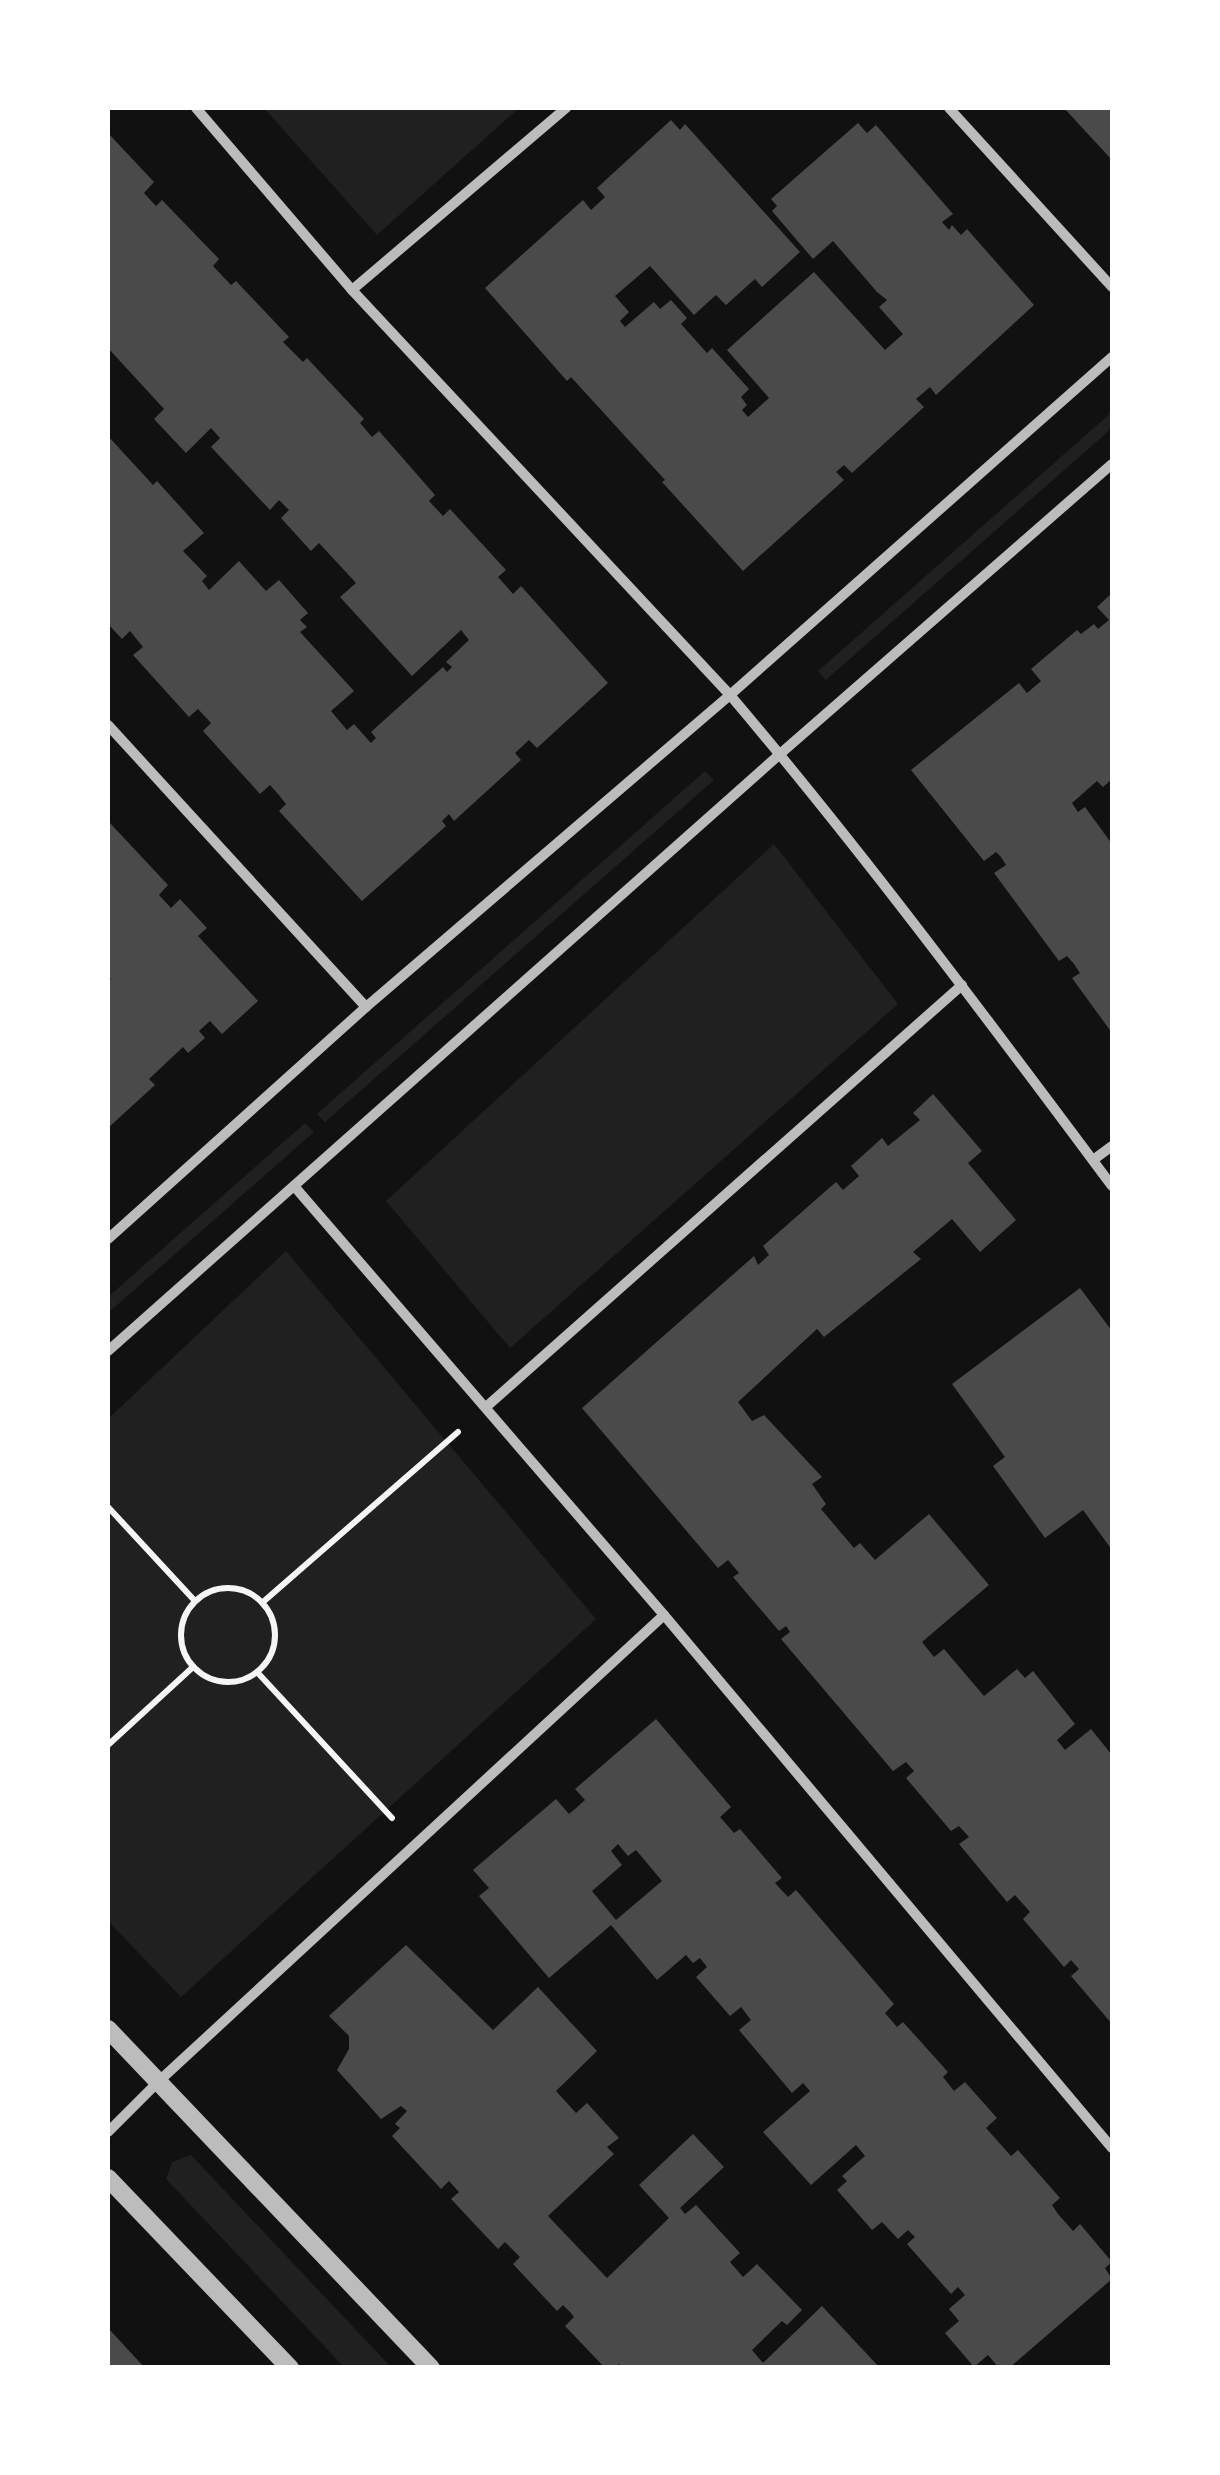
<svg xmlns="http://www.w3.org/2000/svg" width="1220" height="2475" font-family="Lora,serif">
<rect width="100%" height="100%" fill="#111"/>
<!-- green -->
<g fill="#202020">
<polygon points="264,108 519,108 377,235"/>
<polygon points="1112,412 1112,428 826,680 818,671"/>
<polygon points="705,771 714,780 325,1122 317,1114"/>
<polygon points="774,844 898,1004 510,1348 386,1201"/>
<polygon points="305,1123 314,1132 108,1313 108,1297"/>
<polygon points="286,1251 596,1619 181,1997 108,1921 108,1419"/>
<polygon points="191,2155 391,2367 344,2367 166,2179 172,2162"/>
</g>
<!-- building -->
<g fill="#4a4a4a" fill-rule="evenodd">
<polygon points="1064,108 1112,108 1112,160"/>
<polygon points="671,120 680,130 685,124 800,252 762,287 755,279 726,305 716,295 694,315 650,266 615,296 629,312 620,321 625,327 654,302 660,309 671,300 687,318 681,324 707,353 712,348 749,389 741,397 747,405 742,410 748,417 769,398 727,350 814,272 885,350 903,334 879,307 887,300 877,292 833,241 813,259 772,211 777,206 771,199 858,123 867,133 876,125 953,214 942,222 949,230 952,225 961,235 967,229 1034,305 936,395 930,387 916,399 924,407 852,473 844,465 836,472 844,480 743,571 662,482 665,480 571,377 567,381 485,288 583,200 591,210 605,197 597,188"/>
<polygon points="108,133 154,182 144,193 156,206 162,200 219,259 213,266 231,285 236,281 289,337 283,342 303,362 307,358 364,419 360,423 372,437 379,431 435,495 429,501 443,516 450,509 506,570 498,577 513,594 521,586 608,683 537,748 529,740 515,753 521,760 454,821 449,814 442,821 446,826 362,901 279,811 286,804 278,794 270,785 260,794 203,731 211,723 198,709 189,717 133,655 143,647 130,631 122,639 108,624 108,436 153,485 157,481 204,533 183,551 207,576 202,581 209,590 239,561 266,591 279,580 308,613 300,620 307,627 300,632 354,691 331,711 347,730 354,724 371,743 376,738 371,732 443,667 447,672 452,667 446,662 469,640 461,630 412,676 340,597 356,583 319,543 311,551 281,518 289,510 279,500 270,510 211,447 220,438 211,428 186,453 154,419 164,409 108,348"/>
<polygon points="1112,593 1112,779 1103,787 1097,781 1072,803 1078,812 1085,807 1112,844 1112,1033 1072,978 1080,973 1074,964 1067,956 1059,961 994,873 1006,865 1001,857 996,852 984,861 911,770 1019,683 1027,693 1041,681 1031,669 1077,630 1081,634 1094,624 1098,629 1109,620 1097,607"/>
<polygon points="110,823 168,885 159,895 171,908 180,899 207,928 198,936 258,1001 222,1034 210,1021 199,1031 205,1038 188,1053 183,1047 149,1079 155,1085 108,1128 108,981 111,979 108,976 108,826"/>
<polygon points="933,1094 982,1151 968,1163 1016,1220 980,1252 952,1219 913,1252 921,1259 824,1337 817,1329 738,1402 752,1421 764,1415 822,1477 812,1484 826,1504 821,1509 854,1548 860,1543 875,1560 929,1514 989,1585 922,1642 934,1657 944,1649 984,1696 1017,1669 1025,1678 1033,1671 1075,1724 1057,1740 1065,1750 1091,1729 1112,1755 1112,2024 1071,1976 1079,1969 1071,1960 1064,1967 1023,1919 1030,1912 1023,1904 1015,1895 1007,1902 959,1844 969,1837 959,1826 951,1831 906,1778 914,1771 906,1762 893,1771 781,1639 790,1632 786,1626 779,1631 733,1577 739,1573 728,1560 718,1568 582,1408 754,1256 758,1265 769,1255 763,1246 836,1182 843,1190 859,1176 851,1166 882,1138 888,1146 920,1120 913,1113"/>
<polygon points="1080,1288 1112,1331 1112,1550 1083,1510 1045,1538 993,1466 1005,1457 952,1384"/>
<path d="M 656,1719 L 731,1807 L 720,1817 L 734,1833 L 740,1829 L 782,1878 L 775,1883 L 788,1897 L 796,1890 L 894,2004 L 885,2013 L 892,2021 L 897,2027 L 903,2022 L 948,2072 L 943,2077 L 954,2091 L 965,2082 L 997,2118 L 986,2128 L 1011,2156 L 1018,2150 L 1060,2198 L 1052,2205 L 1058,2214 L 1073,2231 L 1080,2224 L 1112,2262 L 1105,2268 L 1112,2279 L 1009,2368 L 999,2368 L 988,2355 L 974,2367 L 945,2333 L 959,2321 L 949,2309 L 965,2295 L 958,2287 L 951,2294 L 907,2244 L 915,2237 L 908,2230 L 898,2239 L 882,2222 L 872,2230 L 837,2190 L 847,2181 L 842,2176 L 865,2156 L 856,2145 L 811,2185 L 763,2132 L 810,2091 L 803,2083 L 792,2093 L 739,2030 L 751,2020 L 741,2007 L 730,2016 L 696,1977 L 707,1967 L 700,1958 L 693,1963 L 686,1955 L 657,1980 L 611,1925 L 549,1978 L 479,1896 L 489,1888 L 473,1870 L 556,1799 L 569,1814 L 575,1809 L 585,1800 L 575,1789 ZM 618,1844 L 628,1856 L 636,1850 L 662,1881 L 616,1920 L 592,1891 L 622,1865 L 611,1851 Z"/>
<polygon points="406,1945 493,2030 538,1987 597,2051 556,2091 576,2113 587,2103 619,2138 607,2147 614,2154 548,2216 607,2278 669,2218 639,2185 693,2134 724,2167 680,2208 685,2214 696,2205 740,2253 730,2262 743,2277 757,2264 802,2310 787,2325 782,2321 752,2350 763,2363 822,2306 880,2368 622,2368 619,2364 615,2368 605,2368 565,2326 574,2317 571,2313 563,2305 557,2311 513,2264 520,2257 505,2242 498,2249 451,2199 459,2192 449,2181 441,2189 392,2136 400,2128 395,2124 407,2111 401,2106 381,2119 337,2070 349,2049 349,2036 329,2016"/>
<polygon points="108,2328 145,2368 108,2368"/>
</g>
<g fill="none" stroke-linecap="round" stroke-linejoin="round">
<!-- path -->
<g stroke="#f5f5f5" stroke-width="6">
<polyline points="108,1507 195,1601"/>
<circle cx="228" cy="1635" r="47"/>
<polyline points="263,1602 458,1432"/>
<polyline points="257,1672 392,1818"/>
<polyline points="108,1745 193,1667"/>
</g>
<!-- minor -->
<g stroke="#bcbcbc" stroke-width="10">
<path d="M 196,108 L 352,290 L 730,695 C 864,853 988,1020 1112,1186"/>
<polyline points="949,108 1112,287"/>
<polyline points="352,290 566,108"/>
<polyline points="108,725 366,1007"/>
<polyline points="1093,1160 1112,1146"/>
<polyline points="294,1186 664,1615 1112,2148"/>
<polyline points="108,1239 366,1007 730,695 1112,357"/>
<polyline points="108,1351 780,754 1112,464"/>
<polyline points="486,1407 962,985"/>
<polyline points="108,2132 158,2082 664,1615"/>
</g>
<!-- tertiary -->
<g stroke="#bcbcbc" stroke-width="18">
<polyline points="108,2029 431,2368"/>
<polyline points="108,2178 290,2368"/>
</g>
</g>
<!-- border -->
<rect width="1220" height="2475" fill="none" stroke="#ffffff" stroke-width="220"/>
</svg>
